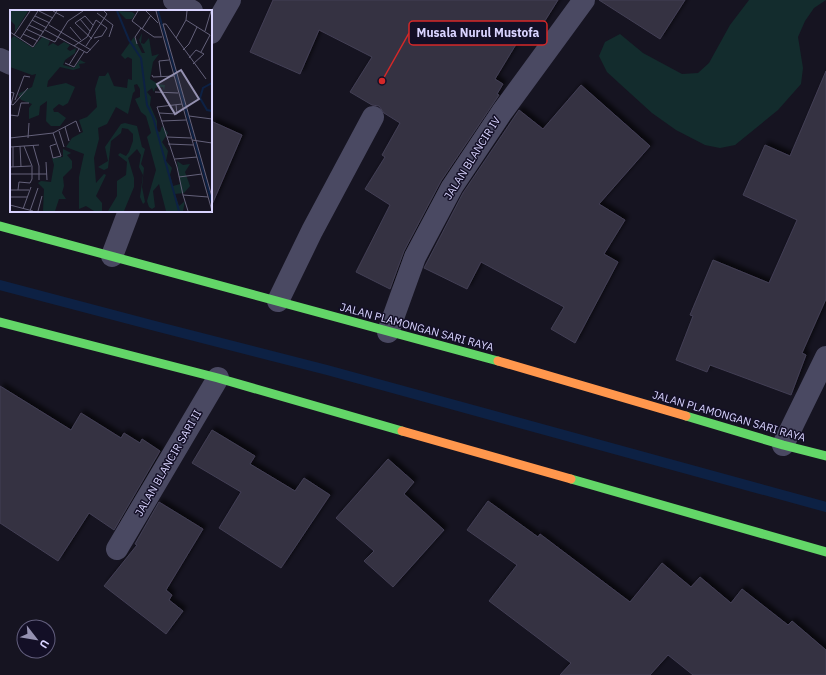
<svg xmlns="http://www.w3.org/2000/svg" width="826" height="675" font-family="'IBM Plex Sans',sans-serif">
<defs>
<filter id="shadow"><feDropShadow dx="3.5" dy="-3.5" stdDeviation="2" flood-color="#0009"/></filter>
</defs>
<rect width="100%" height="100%" fill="#161421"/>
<!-- green -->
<polygon fill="#132c2d" points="749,0 826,0 814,8 805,21 798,37 803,68 801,84 778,110 735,145 720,148 705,145 676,130 652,113 619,83 607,72 599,56 605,42 620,34 643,53 682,74 698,73 709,63 730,25"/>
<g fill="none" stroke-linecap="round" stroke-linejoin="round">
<!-- stream -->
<polyline stroke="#0d2144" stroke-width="10" points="0,285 159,327 327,370 826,507"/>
</g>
<!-- building -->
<g fill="#343243" stroke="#433f54" filter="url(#shadow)">
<polygon points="273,0 558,0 536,35 526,28 495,79 503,84 497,94 499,95 441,181 404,251 390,289 356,272 390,205 365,189 385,157 382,155 400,123 384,113 379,106 372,105 350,92 372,57 319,30 300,74 250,52"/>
<polygon points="599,0 685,0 660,39"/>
<polygon points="826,71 826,299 802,353 806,355 791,395 710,365 707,372 676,360 693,316 690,315 713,260 769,283 797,220 743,195 765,145 790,156"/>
<polygon points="581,85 650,146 599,204 625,220 604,254 618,262 575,343 551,329 564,307 481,262 467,289 424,268 463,193 519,110 543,129"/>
<polygon points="211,121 242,135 211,207"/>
<polygon points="0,386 71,430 81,413 121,438 124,433 140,443 142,439 160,451 114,530 89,513 58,561 0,523"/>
<polygon points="212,430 255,456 250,464 295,491 304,478 330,495 281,568 219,528 241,492 192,463"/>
<polygon points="388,459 414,482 404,494 444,530 393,587 364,561 374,551 336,518"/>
<polygon points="488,501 538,537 540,534 630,602 662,563 691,587 700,577 731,603 742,589 788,625 792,621 826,650 826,675 693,675 668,655 650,675 560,675 571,663 489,601 517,565 467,530"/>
<polygon points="159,502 203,529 166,590 172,595 169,600 183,611 166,634 104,586 137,545 135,544"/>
</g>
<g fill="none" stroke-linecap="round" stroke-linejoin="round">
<!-- street -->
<g stroke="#4a4962" stroke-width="22">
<polyline points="174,0 192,11"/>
<polyline points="211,33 230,0"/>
<polyline points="0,59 11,64"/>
<polyline points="112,256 129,211"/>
<polyline points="278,301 312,231 373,117"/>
<polyline points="388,332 415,257 452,187 502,112 584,0"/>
<polyline points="783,445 826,357"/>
<polyline points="117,549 218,378"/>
</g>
<!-- fast -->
<g stroke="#63d668" stroke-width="9">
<polyline points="0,226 498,361"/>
<polyline points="0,322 218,378 402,431"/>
<polyline points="686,416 783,445 826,456"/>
<polyline points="571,479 826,552"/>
</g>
<!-- slow -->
<g stroke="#ff974d" stroke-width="9">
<polyline points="498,361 686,416"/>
<polyline points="402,431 571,479"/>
</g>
</g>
<g text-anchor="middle" stroke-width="3" stroke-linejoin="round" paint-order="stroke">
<!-- street labels -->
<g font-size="11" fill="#d9d4ff" stroke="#130f26">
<text transform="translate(472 158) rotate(-58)" y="4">JALAN BLANCIR IV</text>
<text transform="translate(417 327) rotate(15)" y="4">JALAN PLAMONGAN SARI RAYA</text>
<text transform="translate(729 416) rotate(16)" y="4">JALAN PLAMONGAN SARI RAYA</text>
<text transform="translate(168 463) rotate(-60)" y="4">JALAN BLANCIR SARI II</text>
</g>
</g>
<!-- overview -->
<g transform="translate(10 10)">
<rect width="202" height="202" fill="#161421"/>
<path d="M 0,1 L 18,1 L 5,22 L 5,15 L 0,10 ZM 108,1 L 122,2 L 125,4 L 122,9 L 116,9 ZM 132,23 L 131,33 L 134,34 L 139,28 L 142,46 L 149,44 L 143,52 L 140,69 L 148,74 L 155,75 L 154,81 L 153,77 L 148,77 L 145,78 L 144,82 L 142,78 L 137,82 L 141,87 L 140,95 L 147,111 L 147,121 L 150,122 L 152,116 L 158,123 L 152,132 L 158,141 L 156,151 L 162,158 L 160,165 L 163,176 L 170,174 L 167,151 L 173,155 L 180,154 L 175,162 L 180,176 L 174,183 L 165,184 L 169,196 L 175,191 L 173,201 L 156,201 L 149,174 L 143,181 L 145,197 L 142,199 L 139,197 L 137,191 L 146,160 L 137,127 L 141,123 L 136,106 L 131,102 L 125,89 L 130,87 L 130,79 L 127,74 L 124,75 L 125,81 L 123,83 L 118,104 L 106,97 L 97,114 L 88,118 L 89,129 L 84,148 L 86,173 L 94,164 L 96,165 L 86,186 L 92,193 L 92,201 L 84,201 L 76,196 L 69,199 L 69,167 L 74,144 L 56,137 L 62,128 L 73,122 L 69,110 L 77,107 L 87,97 L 85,79 L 89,66 L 95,66 L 98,62 L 104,76 L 117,78 L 118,69 L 122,70 L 122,49 L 118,47 L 115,49 L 111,45 L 124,27 L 132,43 L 135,43 L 129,30 ZM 4,26 L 23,38 L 33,26 L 40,31 L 38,36 L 43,33 L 48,36 L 54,32 L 60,35 L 57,39 L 60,41 L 66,38 L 65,43 L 55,50 L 53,55 L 64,58 L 70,50 L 76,53 L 69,54 L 70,58 L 63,60 L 50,57 L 38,71 L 37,77 L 56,73 L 65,77 L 58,93 L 53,96 L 49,94 L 43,99 L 44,102 L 48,102 L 56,108 L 50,116 L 41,116 L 36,111 L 37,91 L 30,96 L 29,105 L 19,109 L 19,98 L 22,94 L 11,90 L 8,84 L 22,77 L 26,64 L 22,65 L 0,57 L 0,30 ZM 115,113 L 127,116 L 132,137 L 135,139 L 131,154 L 134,158 L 132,177 L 135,192 L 133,194 L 130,187 L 133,165 L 129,157 L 131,145 L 127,139 L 118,148 L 124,168 L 124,177 L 114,201 L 98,201 L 107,186 L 107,171 L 116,165 L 117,152 L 108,145 L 110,143 L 116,146 L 119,142 L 123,131 L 123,124 L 118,119 L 112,118 L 111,123 L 101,131 L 98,158 L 94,160 L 88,157 L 98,151 L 95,137 L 111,114 ZM 53,139 L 61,143 L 57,145 L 62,151 L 62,158 L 53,167 L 54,176 L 52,183 L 56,189 L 49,189 L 45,201 L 33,201 L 34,179 L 28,173 L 31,171 L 41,172 L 44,155 L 42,148 L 53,147 Z" fill="#132c2d"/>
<path fill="none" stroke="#0d2144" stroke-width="2" d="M 107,1 L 119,30 L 131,48 L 137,95 L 143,107 L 169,201M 148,1 L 184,129M 202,73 L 193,78 L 190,88 L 197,100 L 202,101M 185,132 L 202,193"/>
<path fill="none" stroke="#64617a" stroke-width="1" d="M 29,1 L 43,8M 43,1 L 54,7M 128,1 L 122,11 L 131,18M 136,1 L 148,13M 146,1 L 202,201M 87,3 L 103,15 L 99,27M 25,6 L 40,13M 70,9 L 80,21M 22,10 L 37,18M 176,10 L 200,25 L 191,42M 153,14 L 202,187M 153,14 L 156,14 L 196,69M 19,15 L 34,22M 39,15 L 81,40M 60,17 L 71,30M 16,19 L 31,26M 132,19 L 141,5M 35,20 L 77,43 L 89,30M 195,21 L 201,1M 0,22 L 23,37 L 47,1M 13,24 L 28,31M 4,25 L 20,1M 31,26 L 45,32 L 58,11 L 73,1M 84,28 L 92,26 L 97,18 L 86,10M 166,28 L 176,10 L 177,1M 10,29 L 28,1M 82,29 L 65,13 L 75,6 L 83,15M 127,34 L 125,27 L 131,18 L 144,27 L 152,27M 64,36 L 77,27 L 86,10M 76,36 L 97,4 L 94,1M 173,40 L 179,34 L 187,17M 179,48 L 186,40 L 194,44 L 183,54M 55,53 L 64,57 L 74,42M 59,55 L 69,39M 142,65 L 143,67 L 164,66M 151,67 L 149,51 L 159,50M 0,82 L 4,83 L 1,94 L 3,95 L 18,78M 145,82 L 168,83M 5,90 L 14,66 L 20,67M 172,94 L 147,97 L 167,157 L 173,185M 149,103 L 167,104 L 166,95M 0,105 L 8,106 L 11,93 L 19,93M 179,106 L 202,109M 152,111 L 176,110M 55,117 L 59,131M 49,121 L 54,137M 43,123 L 51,146 L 43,148 L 40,136 L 46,134M 157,127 L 181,128M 0,128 L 43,123 L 66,111 L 70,122M 18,128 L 19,113M 182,130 L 202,133M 158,134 L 183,135M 23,135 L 29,156 L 29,170M 10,136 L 11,157M 0,137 L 29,135M 165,149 L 187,147M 36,152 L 37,170M 0,157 L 21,156M 3,157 L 3,137M 0,164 L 37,164M 169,167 L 192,164M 0,180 L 19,180M 8,180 L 9,172 L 20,173 L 22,169 L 22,156 L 14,136M 0,187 L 17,187M 0,195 L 23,201M 13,199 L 21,177M 20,201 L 28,178M 28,201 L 32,186M 178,201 L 173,185 L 198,187"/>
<path fill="#9591b1" fill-opacity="0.15" stroke="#9591b1" stroke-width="2" d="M 171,60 L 189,89 L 165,104 L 147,74 Z"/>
<rect width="202" height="202" fill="none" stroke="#d9d4ff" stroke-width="2"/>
</g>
<!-- callouts -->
<path fill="none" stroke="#d62828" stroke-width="1.5" d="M382 81L409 33"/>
<circle fill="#d62828" stroke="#130f26" stroke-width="1.5" cx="382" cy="81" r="4"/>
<rect fill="#130f26" stroke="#d62828" stroke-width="1.5" x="409" y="21" width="138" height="24" rx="4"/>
<g font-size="12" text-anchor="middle" font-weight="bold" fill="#d9d4ff">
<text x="478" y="37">Musala Nurul Mustofa</text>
</g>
<!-- north arrow -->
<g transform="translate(36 639) rotate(121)"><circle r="19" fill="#130f26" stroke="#625e7d"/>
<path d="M0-3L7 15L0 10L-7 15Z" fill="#9591b1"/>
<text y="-6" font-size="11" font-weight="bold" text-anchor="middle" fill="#d9d4ff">U</text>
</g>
</svg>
